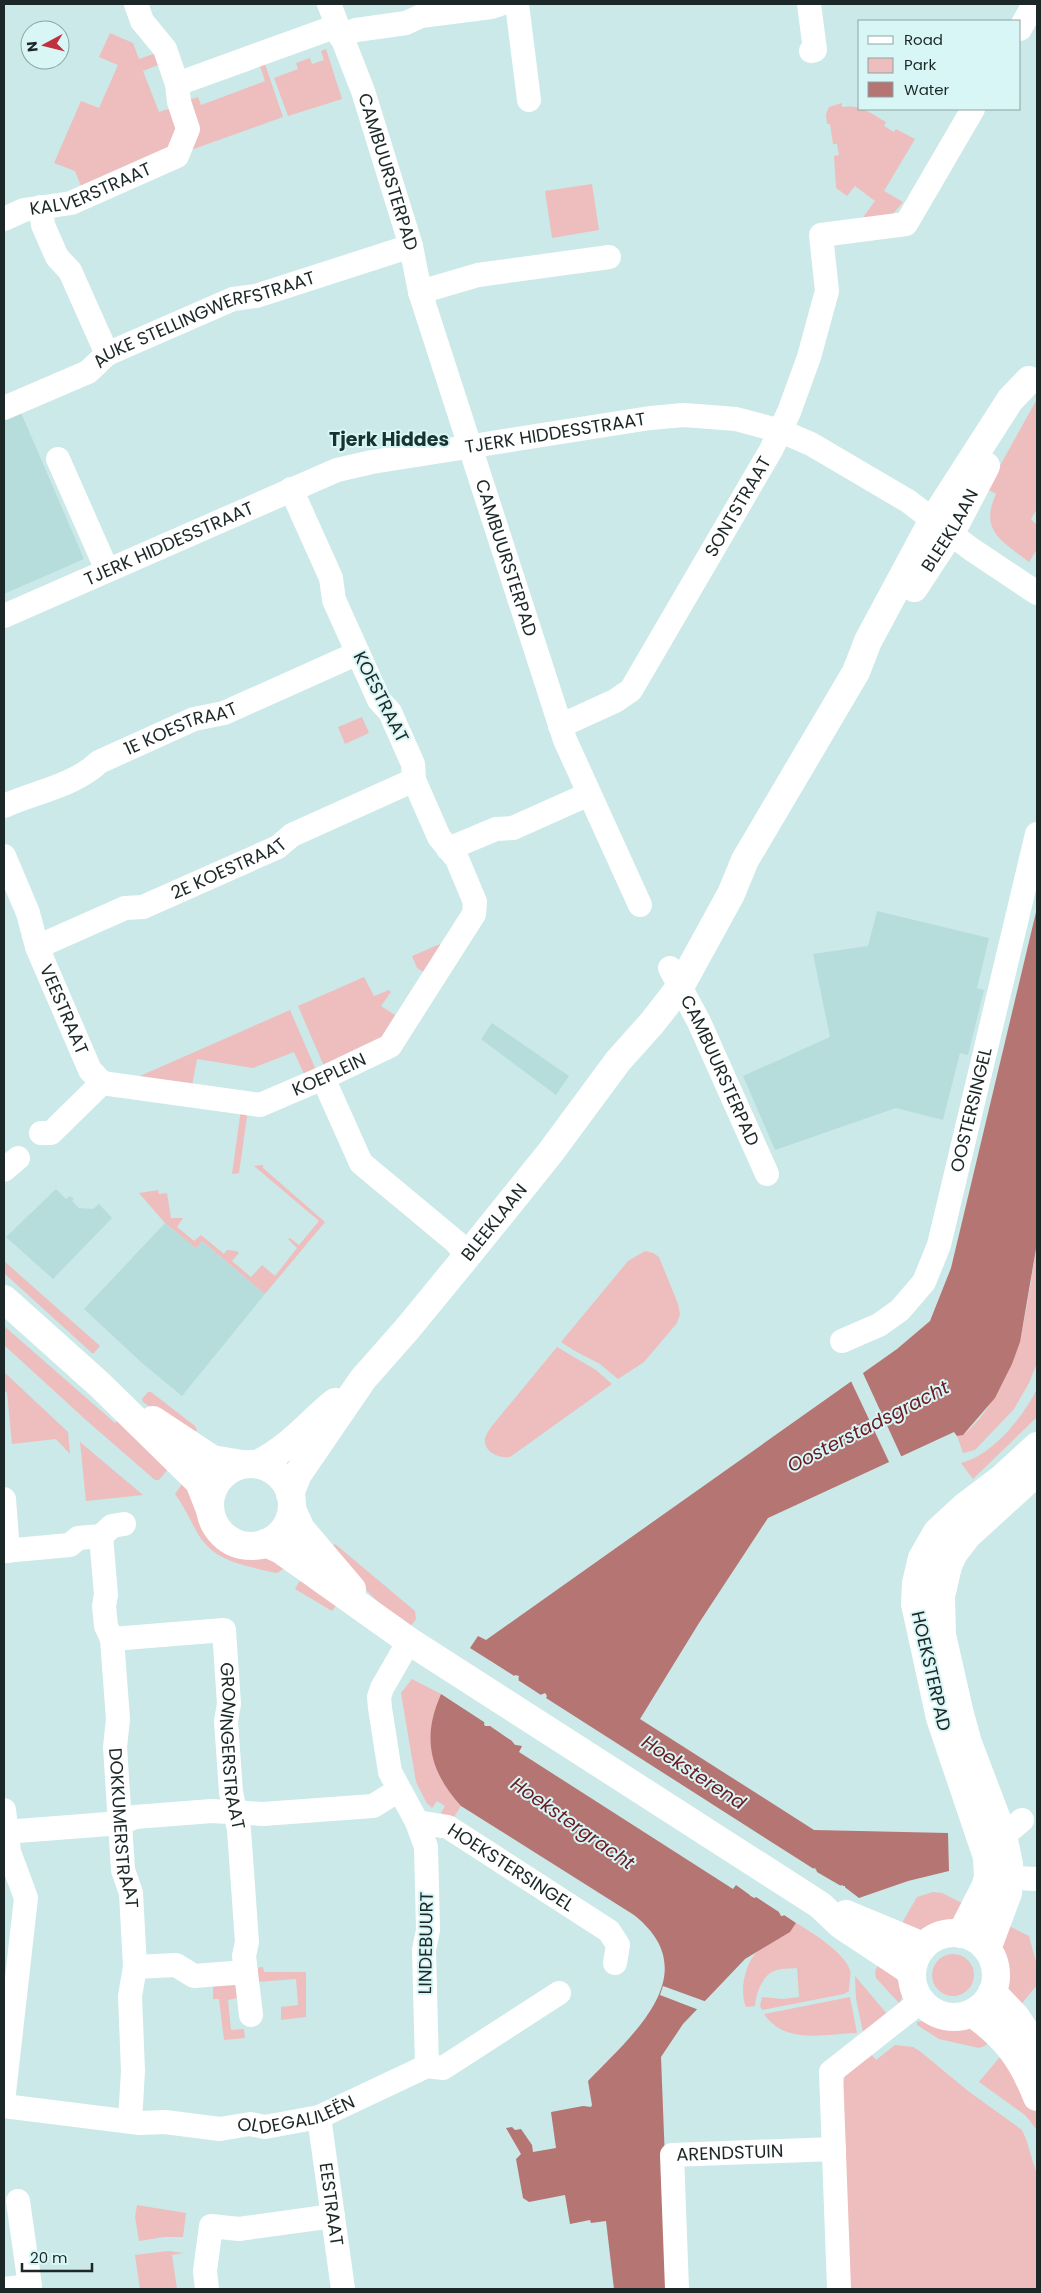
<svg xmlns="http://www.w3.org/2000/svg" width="1041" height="2293" font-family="Poppins,sans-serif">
<rect width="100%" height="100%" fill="#cbe9e8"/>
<!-- built -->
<g fill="#b6dddc">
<polygon points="19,408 84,559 4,594 4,414"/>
<polygon points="877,911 989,938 977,988 984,990 968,1055 960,1053 943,1120 896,1108 775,1150 743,1076 830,1037 813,954 868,946"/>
<polygon points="492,1023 569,1076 556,1095 481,1039"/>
<polygon points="56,1189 66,1199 70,1196 74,1199 72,1201 79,1208 93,1209 99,1204 112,1218 53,1279 6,1237"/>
<polygon points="165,1223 196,1248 202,1241 265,1294 182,1396 142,1363 84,1309"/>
</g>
<!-- green -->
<g fill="#edbebd">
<polygon points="110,33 133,43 139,59 159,52 163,63 143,71 159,112 171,108 179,129 170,149 83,191 75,171 54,163 81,101 99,108 118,65 99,57"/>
<polygon points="326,49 342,99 288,116 274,78 298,69 296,63 310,58 312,64 324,60 321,51"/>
<polygon points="265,64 283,117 188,151 186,101 198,97 201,105 265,81 260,66"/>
<path d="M 842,103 L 842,107 C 860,104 870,113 886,122 L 884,126 L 894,132 L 896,129 L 915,139 L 884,191 L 903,202 L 891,216 L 862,219 L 875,201 L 855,186 L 847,196 L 836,188 L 834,156 L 839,155 L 837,144 L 833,144 L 830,124 L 827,124 L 826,114 L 829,107 Z"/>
<polygon points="592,184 599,230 552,238 545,191"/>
<path d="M 1037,399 L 1037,509 L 1031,519 L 1037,525 L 1037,549 L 1029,562 C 1002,541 979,531 996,494 L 987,489 Z"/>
<polygon points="362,717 369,733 345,744 338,727"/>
<polygon points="440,944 443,952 430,976 417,968 412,956"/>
<polygon points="364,977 374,996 389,990 391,992 381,1006 395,1015 379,1041 324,1066 298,1006"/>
<polygon points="290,1010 316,1070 305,1076 294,1052 253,1068 197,1059 192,1086 142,1081 140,1076"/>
<polygon points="241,1109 246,1113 247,1117 239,1173 232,1174"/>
<polygon points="263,1165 263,1168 325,1222 265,1294 202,1241 196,1248 165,1223 139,1193 158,1190 159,1194 167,1193 171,1218 183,1218 177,1227 194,1241 201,1235 224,1254 227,1250 237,1251 239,1253 232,1261 251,1277 262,1265 275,1276 297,1248 288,1239 290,1238 299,1245 319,1221 254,1166"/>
<path d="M 1037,1243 L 1037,1363 L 1029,1383 L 1014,1409 L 975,1450 L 963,1453 L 957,1436 C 967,1435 973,1425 980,1418 C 1023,1364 1026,1309 1037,1243 Z"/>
<polygon points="645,1251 653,1253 659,1257 678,1304 680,1314 677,1323 644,1362 618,1379 600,1364 575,1351 561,1342 628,1261"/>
<polygon points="4,1261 100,1346 93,1354 4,1273"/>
<polygon points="4,1326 115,1423 120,1418 168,1469 159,1480 155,1480 86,1420 4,1345"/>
<path d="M 557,1347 L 596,1370 L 612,1384 L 510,1457 C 499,1459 483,1452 485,1438 C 486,1435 489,1430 491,1427 Z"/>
<polygon points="4,1372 68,1432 70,1454 56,1439 12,1444 7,1393 4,1390"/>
<path d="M 1037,1389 L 1037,1417 L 973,1479 L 961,1463 C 994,1454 1022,1418 1037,1389 Z"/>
<polygon points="148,1392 151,1392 195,1426 197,1430 195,1433 189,1435 143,1402 142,1399"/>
<polygon points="80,1442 143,1495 86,1501"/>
<path d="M 184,1481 C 197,1511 206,1551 244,1556 C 253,1558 263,1556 272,1556 L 285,1568 L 277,1573 L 271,1572 C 243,1565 214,1561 198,1534 C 190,1520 184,1506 175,1494 Z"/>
<path d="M 335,1544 L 415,1611 L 416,1619 L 411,1626 C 391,1620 344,1567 329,1549 Z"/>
<polygon points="302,1577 338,1603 332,1611 295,1589"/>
<path d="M 412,1679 L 441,1694 C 423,1736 430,1772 461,1806 L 452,1820 L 441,1813 L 445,1806 L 437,1801 L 432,1808 L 426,1802 L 416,1782 L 401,1693 Z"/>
<polygon points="933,1892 942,1893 964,1904 956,1917 945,1923 914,1932 899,1928 917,1897"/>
<path d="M 796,1923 C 809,1930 844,1953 849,1968 C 852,1973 849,1984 849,1991 L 844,1994 L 762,2010 L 760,2006 L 762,1997 L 783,1999 L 799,1997 L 797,1968 C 790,1969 783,1968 777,1970 C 763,1973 756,1993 755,2006 L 746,2007 C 739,1991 745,1962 758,1951 C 771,1940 787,1938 796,1923 Z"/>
<polygon points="1005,1924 1029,1936 1037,1966 1037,1985 1019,2007 1007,1993 1005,1971 1000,1950"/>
<circle cx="953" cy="1975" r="21"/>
<path d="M 880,1962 C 890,1972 911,1987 899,2003 L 876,1978 L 875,1971 Z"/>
<polygon points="263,1967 264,1972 306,1972 306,2017 281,2020 281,2007 298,2005 296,1979 257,1982 255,1968"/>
<polygon points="855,1976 887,2014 863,2032 856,1999"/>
<polygon points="237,1985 238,1998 228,2000 231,2030 244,2029 245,2038 224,2040 219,1999 213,1999 213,1986"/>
<path d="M 850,1997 L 857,2033 C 825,2034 785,2045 764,2014 Z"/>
<polygon points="923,2021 948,2027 971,2028 992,2038 985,2046 979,2048 939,2039 917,2025 917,2022"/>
<polygon points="895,2045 913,2047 921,2052 968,2091 1022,2130 1026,2139 1037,2175 1037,2289 850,2289 843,2084 845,2076 871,2054 876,2060"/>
<polygon points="1004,2052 1037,2107 1037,2130 1025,2115 979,2082"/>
<polygon points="137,2205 186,2213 183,2237 164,2237 139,2241 135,2217"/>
<polygon points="168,2251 184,2253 172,2255 177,2289 140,2289 135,2255"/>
</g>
<!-- water -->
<path fill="#b57573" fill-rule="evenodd" d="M 1037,908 L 1037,1243 L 1020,1342 L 1012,1364 L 995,1398 L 963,1435 L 957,1436 L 954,1432 L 768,1518 L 699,1623 L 640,1719 L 814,1830 L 948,1833 L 949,1871 L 908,1881 L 859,1898 L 842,1885 L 779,1912 L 781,1916 L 784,1915 L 796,1923 L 790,1932 L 745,1959 L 683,2024 L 661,2057 L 670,2289 L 614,2289 L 606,2221 L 591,2223 L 590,2220 L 570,2224 L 565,2195 L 529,2202 L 523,2198 L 516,2159 L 521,2154 L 506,2128 L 512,2127 L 515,2130 L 521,2129 L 532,2145 L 533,2152 L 556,2148 L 551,2112 L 583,2106 L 591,2107 L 592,2105 L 588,2081 C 633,2034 707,1973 634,1915 L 461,1806 C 429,1771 422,1737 441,1694 L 484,1722 L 485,1726 L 489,1726 L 519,1679 L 470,1648 L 478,1636 L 486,1640 L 897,1349 L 930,1321 L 951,1268 ZM 542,1694 L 546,1694 L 546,1698 L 817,1871 L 754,1898 L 736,1885 L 733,1889 L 519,1752 L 522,1746 L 516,1745 L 512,1741 Z"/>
<!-- pier -->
<g fill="#cbe9e8">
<polygon points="862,1371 902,1458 890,1464 850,1379"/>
<polygon points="515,1675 519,1676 518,1680 541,1695 545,1693 547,1696 545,1700 544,1696 515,1742 519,1742 515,1745 512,1741 490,1726 484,1725 486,1720 487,1724 517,1678 512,1679"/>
<polygon points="815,1868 817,1872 841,1886 845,1886 845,1889 843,1890 843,1888 781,1914 787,1914 782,1916 779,1912 756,1897 750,1896 751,1893 752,1892 753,1895 812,1871 810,1870"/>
<polygon points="663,1986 707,2002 699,2010 660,1995"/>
</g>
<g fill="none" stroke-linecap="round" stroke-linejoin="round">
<!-- minor -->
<g stroke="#fff" stroke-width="24">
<path id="s1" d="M 329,4 L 363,91 L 411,246 L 420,292 L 565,740 L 640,905"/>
<polyline points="517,4 529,100"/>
<polyline points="809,4 815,50 811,51"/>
<polyline points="1020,29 1034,4"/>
<polyline points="340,36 356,30 406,23 421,16 491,7 500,4"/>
<polyline points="177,84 337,26"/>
<polyline points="41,207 43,225 57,257 70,271 107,354"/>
<path id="s2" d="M 4,219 L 24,210 L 71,203 L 177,156 L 188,129 L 179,102 L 177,84 L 165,49 L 142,21 L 136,4"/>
<polyline points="420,292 478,275 609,257"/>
<path id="s3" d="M 4,408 L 88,372 L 107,354 L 233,299 L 256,296 L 411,246"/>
<polyline points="58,459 107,570"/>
<path id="s4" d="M 4,616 L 337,470 L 372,462 L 650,418 L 684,415 L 736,419 L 781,431 L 811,444 L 908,501 L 971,549 L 1037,593"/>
<path id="s5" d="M 560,726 L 615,701 L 631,690 L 771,450 L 789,412 L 809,357 L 827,291 L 821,235 L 906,224 L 973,109"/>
<path id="s6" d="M 4,806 C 35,792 74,786 99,762 L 194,719 L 224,713 L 358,653"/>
<polyline points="448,849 496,829 513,828 589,794"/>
<path id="s7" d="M 4,856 L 28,913 L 37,947 L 90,1070 L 102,1083 L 51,1133 L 41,1133"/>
<path id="s8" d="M 37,947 L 125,908 L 143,907 L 278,847 L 292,835 L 414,780"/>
<path id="s9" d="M 670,968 L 699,1022 L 767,1174"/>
<polyline points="323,1078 361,1163 456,1242 467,1256"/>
<path id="s10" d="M 102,1083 L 260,1105 L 323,1078 L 390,1046 L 474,914 L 475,902 L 457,859 L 439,837 L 414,780 L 413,764 L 390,712 L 379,700 L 334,600 L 331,578 L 291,489"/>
<polyline points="4,1170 18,1158"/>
<path id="s11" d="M 842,1341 L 879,1325 L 900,1310 L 924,1282 L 939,1245 L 1037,834"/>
<polyline points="4,1499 8,1551"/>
<path id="s12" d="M 101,1536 L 106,1595 L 104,1606 L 106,1626 L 112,1639 L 118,1719 L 115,1747 L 123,1870 L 131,1893 L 135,1967 L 130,1996 L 133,2071 L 130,2121"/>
<polyline points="4,1551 70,1545 78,1538 101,1536 112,1526 124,1524"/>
<path id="s13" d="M 112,1639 L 224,1630 L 229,1704 L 226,1721 L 231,1792 L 239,1830 L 247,1942 L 244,1956 L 251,2015"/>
<polyline points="409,1641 382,1688 379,1697 380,1708 390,1772 417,1822 426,1847 428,1930 424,1950 427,2066"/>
<polyline points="4,1810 9,1852 26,1898 4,2093"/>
<path id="s14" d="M 417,1822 L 448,1827 L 609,1931 L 618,1945 L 615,1963"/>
<polyline points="5,1832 121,1823 135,1817 186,1813 212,1811 263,1814 373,1806 399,1790"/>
<polyline points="991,1846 1022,1820"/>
<polyline points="990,1877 1037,1879"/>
<polyline points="135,1967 176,1965 194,1976 246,1972"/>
<path id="s15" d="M 4,2106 L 140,2123 L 165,2122 L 220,2129 L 250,2124 L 265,2127 L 319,2117 L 427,2066 L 443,2068 L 559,1993"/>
<path id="s16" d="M 319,2117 L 343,2289"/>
<polyline points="4,2289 30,2286 18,2201"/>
<polyline points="207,2289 205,2271 211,2226 239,2229 333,2216"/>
<path id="s17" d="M 677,2289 L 672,2155 L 834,2149"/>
<polyline points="839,2289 831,2072 921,2001"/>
</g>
<!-- tertiary -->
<g stroke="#fff" stroke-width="28">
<path id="s18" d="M 914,588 L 954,527 L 986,466"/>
<path d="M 257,1464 C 288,1450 309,1423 335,1402"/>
<path id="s19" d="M 290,1494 L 298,1474 L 363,1379 L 408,1328 L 467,1256 L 550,1153 L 618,1061 L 652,1023 L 680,987 L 731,894 L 745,860 L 856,672 L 868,641 L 933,520 L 1010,400 L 1029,380"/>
</g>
<!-- secondary -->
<g stroke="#fff" stroke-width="28">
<polyline points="4,1299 100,1385 199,1482 210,1510"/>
<polyline points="153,1420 212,1459 242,1464"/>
<circle cx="251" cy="1505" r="41"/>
<polyline points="292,1509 301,1529 352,1589"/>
<polyline points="265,1543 281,1550 409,1641 820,1905 841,1925 912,1972"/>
<polyline points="846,1914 923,1946"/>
<circle cx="954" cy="1975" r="42"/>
<polyline points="961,1934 985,1887 988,1877 987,1857 940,1718 915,1604 916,1583 922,1558 937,1532 964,1507 1001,1479 1037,1446"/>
<polyline points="987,1949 1008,1893 1009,1864 1003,1835 968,1743 960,1714 942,1635 941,1596 948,1566 954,1553 968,1535 1037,1472"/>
<polyline points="992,1992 1016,2017 1037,2049"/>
<path d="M 972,2013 C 1006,2037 1022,2059 1037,2097"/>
</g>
</g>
<g text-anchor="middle" stroke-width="4" stroke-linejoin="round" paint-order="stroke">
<!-- street labels -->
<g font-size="18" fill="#1c2827" stroke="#d8f6f6">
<text dy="6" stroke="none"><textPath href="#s1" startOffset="178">CAMBUURSTERPAD</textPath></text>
<text dy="6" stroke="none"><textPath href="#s2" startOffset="92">KALVERSTRAAT</textPath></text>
<text dy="6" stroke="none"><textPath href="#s3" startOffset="221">AUKE STELLINGWERFSTRAAT</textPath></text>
<text dy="6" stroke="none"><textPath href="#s4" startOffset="585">TJERK HIDDESSTRAAT</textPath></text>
<text dy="6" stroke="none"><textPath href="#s5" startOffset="292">SONTSTRAAT</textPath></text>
<text dy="6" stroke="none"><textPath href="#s18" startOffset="68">BLEEKLAAN</textPath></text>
<text dy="6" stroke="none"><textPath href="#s4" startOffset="180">TJERK HIDDESSTRAAT</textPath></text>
<text dy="6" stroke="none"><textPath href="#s1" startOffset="582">CAMBUURSTERPAD</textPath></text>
<text transform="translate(381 697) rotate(63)" y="6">KOESTRAAT</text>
<text dy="6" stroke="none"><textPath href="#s6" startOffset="194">1E KOESTRAAT</textPath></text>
<text dy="6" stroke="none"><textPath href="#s8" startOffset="208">2E KOESTRAAT</textPath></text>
<text dy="6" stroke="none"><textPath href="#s7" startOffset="165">VEESTRAAT</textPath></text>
<text dy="6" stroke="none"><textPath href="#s9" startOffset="114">CAMBUURSTERPAD</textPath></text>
<text dy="6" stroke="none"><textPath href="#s10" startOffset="235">KOEPLEIN</textPath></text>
<text dy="6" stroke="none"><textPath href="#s11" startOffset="282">OOSTERSINGEL</textPath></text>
<text dy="6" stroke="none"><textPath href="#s19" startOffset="341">BLEEKLAAN</textPath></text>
<text transform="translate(931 1671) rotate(77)" y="6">HOEKSTERPAD</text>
<text dy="6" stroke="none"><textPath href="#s13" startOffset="229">GRONINGERSTRAAT</textPath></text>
<text dy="6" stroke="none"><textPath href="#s12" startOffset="295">DOKKUMERSTRAAT</textPath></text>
<text dy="6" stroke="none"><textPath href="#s14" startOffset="106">HOEKSTERSINGEL</textPath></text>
<text transform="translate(426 1943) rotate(-89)" y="6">LINDEBUURT</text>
<text dy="6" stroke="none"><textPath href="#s15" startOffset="296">OLDEGALILEËN</textPath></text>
<text dy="6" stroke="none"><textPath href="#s17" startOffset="192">ARENDSTUIN</textPath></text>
<text dy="6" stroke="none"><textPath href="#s16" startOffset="88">EESTRAAT</textPath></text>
</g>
<!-- neighbourhood labels -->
<g font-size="19" font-weight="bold" fill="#183231" stroke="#d8f6f6">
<text x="389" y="446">Tjerk Hiddes</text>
</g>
<!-- water labels -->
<g font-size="19" font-style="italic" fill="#6a1b21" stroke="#d8f6f6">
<text transform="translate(868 1426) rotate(-27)" y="7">Oosterstadsgracht</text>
<text transform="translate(694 1772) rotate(33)" y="7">Hoeksterend</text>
<text transform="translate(573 1823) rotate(35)" y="7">Hoekstergracht</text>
</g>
</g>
<!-- border -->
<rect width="1041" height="2293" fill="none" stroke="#1c2827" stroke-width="10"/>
<!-- legend -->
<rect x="858" y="20" width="162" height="90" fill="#d8f6f6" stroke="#8da4a3"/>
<rect x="868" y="36" width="25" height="8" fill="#ffffff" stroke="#8da4a3"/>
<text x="904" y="45" font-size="15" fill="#1c2827">Road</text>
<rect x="868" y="58" width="25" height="15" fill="#edbebd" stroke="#8da4a3"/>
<text x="904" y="70" font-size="15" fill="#1c2827">Park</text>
<rect x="868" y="82" width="25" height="15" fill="#b57573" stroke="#8da4a3"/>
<text x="904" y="95" font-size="15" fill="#1c2827">Water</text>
<!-- north arrow -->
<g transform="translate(45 45) rotate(263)"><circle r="24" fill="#d8f6f6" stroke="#8da4a3"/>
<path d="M0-4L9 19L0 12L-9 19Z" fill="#c0303e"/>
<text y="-8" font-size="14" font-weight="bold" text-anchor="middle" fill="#1c2827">N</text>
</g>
<!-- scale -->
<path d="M22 2263v8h70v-8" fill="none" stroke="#1c2827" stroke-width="2.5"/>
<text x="30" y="2263" font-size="15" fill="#1c2827" stroke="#d8f6f6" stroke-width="4" paint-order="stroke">20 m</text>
</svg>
